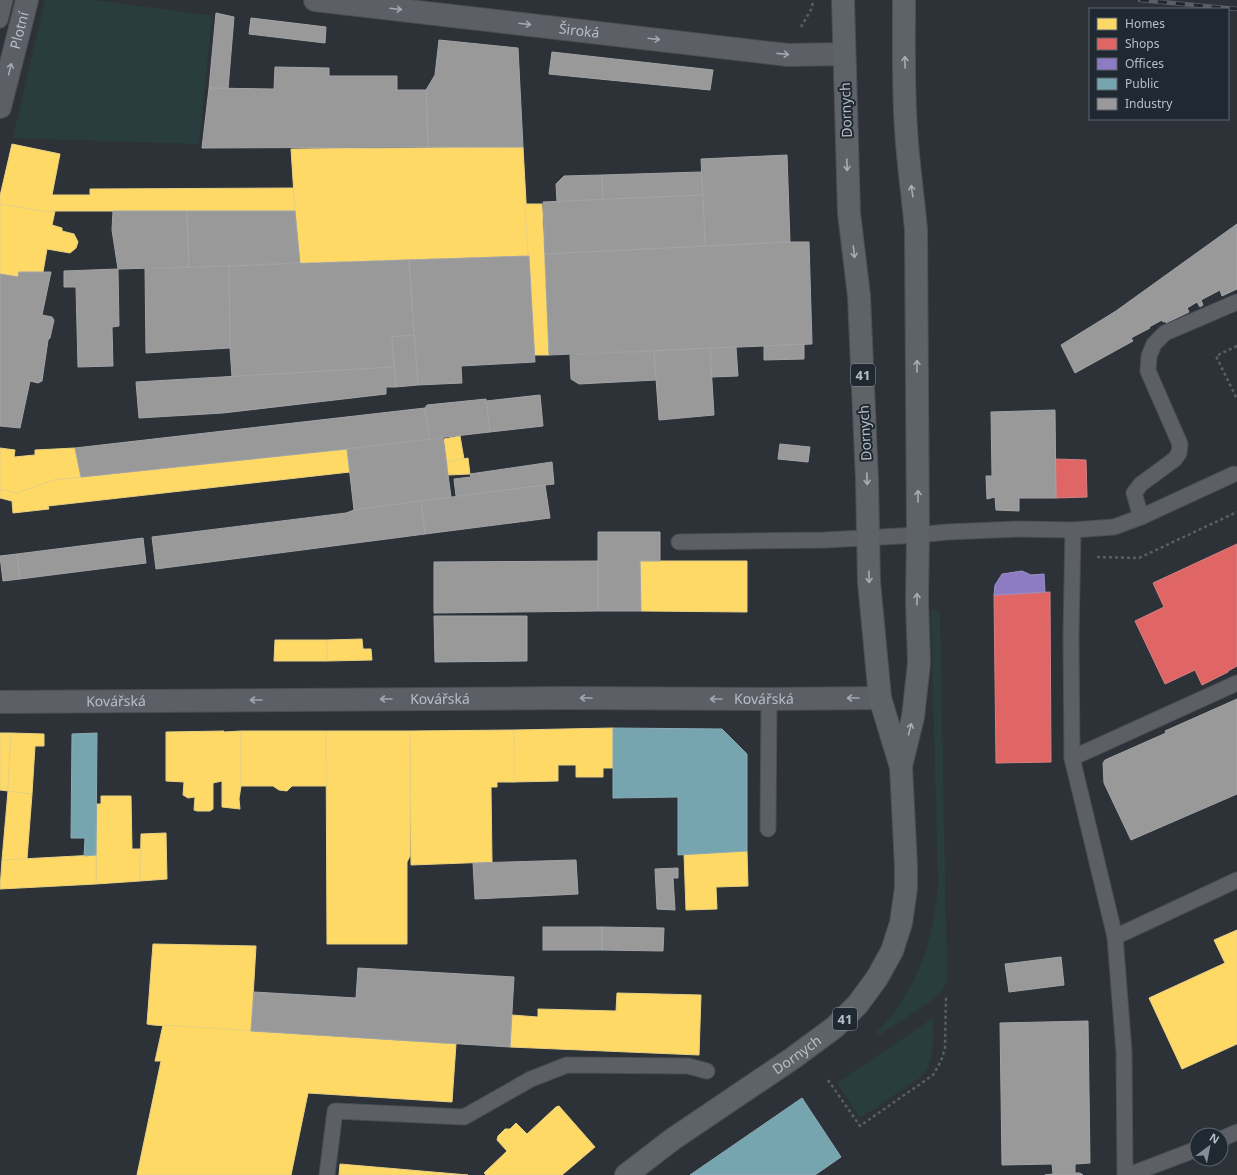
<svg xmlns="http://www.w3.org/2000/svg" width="1237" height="1175" font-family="'Noto Sans',sans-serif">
<rect width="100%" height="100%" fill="#2c3238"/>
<!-- green -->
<g fill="#2a3d3e">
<polygon points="45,0 95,0 212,16 199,144 13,138"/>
<path d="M 931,609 L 938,611 L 940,613 L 947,980 L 942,991 L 935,998 L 878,1036 L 876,1033 C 917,992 933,942 938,886 Z"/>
<path d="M 933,1018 C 933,1041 936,1056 921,1077 L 860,1118 L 837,1083 Z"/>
</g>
<!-- homes -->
<g fill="#ffd966" stroke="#e9d183">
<polygon points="12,144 60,154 52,195 90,195 90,189 294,188 295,211 55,211 48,212 0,204 0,196"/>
<polygon points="523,147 529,256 300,263 295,211 291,149"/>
<polygon points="0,204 48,212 55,211 52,225 62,228 62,231 74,234 78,242 76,248 70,253 47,249 43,272 19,272 18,277 0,274"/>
<polygon points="525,204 542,204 549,355 534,355"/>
<polygon points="460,436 464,459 447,462 444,439"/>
<polygon points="0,448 15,450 14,457 35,455 35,450 75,448 81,477 54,480 17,493 0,489"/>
<polygon points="347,449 350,472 48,506 49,509 13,513 12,501 0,498 0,489 17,493 54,480"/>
<polygon points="468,458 470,474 448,475 447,462"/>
<polygon points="640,561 747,561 747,612 641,611"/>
<polygon points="362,639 363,649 371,649 372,660 327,661 327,640"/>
<polygon points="275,640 327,640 327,661 274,661"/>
<polygon points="613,728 613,768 603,768 603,777 576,777 576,765 558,765 558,781 513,782 514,730"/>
<polygon points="514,730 514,782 497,782 497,787 491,787 492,862 411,865 410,731"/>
<polygon points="224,731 224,732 241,731 241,786 239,799 240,809 222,807 222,781 213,783 213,809 210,811 197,811 194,810 195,797 188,798 183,795 184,782 166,781 166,732"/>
<polygon points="241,731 326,731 327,786 292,786 287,791 279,790 273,786 241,786"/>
<polygon points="326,731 410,731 410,856 407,862 407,944 327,944"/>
<polygon points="0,733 11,733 8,791 0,790"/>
<polygon points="11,733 44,734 44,746 35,746 32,794 8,791"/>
<polygon points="8,791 32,794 27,859 2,860"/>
<polygon points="101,796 131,796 132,849 141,849 140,881 96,884 97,804 101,804"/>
<polygon points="166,833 167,879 140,881 141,834"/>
<polygon points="747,851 748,886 716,887 717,909 686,910 684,854"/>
<polygon points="96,855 96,884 0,889 2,860"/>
<polygon points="1237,930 1237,1044 1182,1069 1149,998 1225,963 1214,940"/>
<polygon points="153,944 256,946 251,1031 153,1025 147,1024"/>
<polygon points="617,993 701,995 699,1055 510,1047 512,1015 538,1017 538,1009 616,1011"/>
<polygon points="163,1025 456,1044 452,1102 308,1093 291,1175 137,1175 161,1061 155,1061"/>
<polygon points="559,1106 595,1147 562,1175 486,1175 484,1173 507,1151 497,1140 498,1136 505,1129 510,1129 516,1123 527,1134 556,1107"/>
<polygon points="340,1164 468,1175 339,1175"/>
</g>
<!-- shops -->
<g fill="#e06666" stroke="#d48183">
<polygon points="1055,459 1086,460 1087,497 1056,498"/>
<polygon points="1237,544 1237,666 1228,671 1228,672 1202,685 1195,670 1165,684 1135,621 1164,607 1153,583"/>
<polygon points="1050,592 1051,762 996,763 994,595"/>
</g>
<!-- offices -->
<polygon fill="#8e7cc3" stroke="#9a90c4" points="1022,571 1031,575 1044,574 1045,592 994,595 995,585 1002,574"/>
<!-- public -->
<g fill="#76a5af" stroke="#8aadb6">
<polygon points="613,728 722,729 747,754 747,851 678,855 678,797 613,798"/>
<polygon points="97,733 96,855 84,856 85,838 71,838 72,734"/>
<polygon points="802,1098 841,1157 815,1175 690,1175"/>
</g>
<!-- industry -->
<g fill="#999" stroke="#a2a4a7">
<polygon points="216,13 234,17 228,89 209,88"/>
<polygon points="251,18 326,27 325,43 249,34"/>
<polygon points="439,40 518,48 523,147 428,147 426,90 435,75"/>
<polygon points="552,52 713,70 710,90 549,74"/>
<polygon points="275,67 329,68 329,76 397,76 397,90 426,90 428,147 202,148 209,88 274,89"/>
<polygon points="787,155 790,242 705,246 701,159"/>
<polygon points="701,172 703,195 603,200 602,175"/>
<polygon points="602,175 603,200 557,202 556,184 564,176"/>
<polygon points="703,195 705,246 545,254 543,202"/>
<polygon points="113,211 187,211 189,267 118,269 112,230"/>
<polygon points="187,211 295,211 300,263 189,267"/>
<polygon points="1237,224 1237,289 1222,296 1220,290 1201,300 1203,305 1200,307 1197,302 1187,308 1189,312 1166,323 1165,321 1163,322 1162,320 1149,327 1150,328 1131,338 1133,341 1075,373 1061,345 1116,311"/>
<polygon points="790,242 809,242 812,344 549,355 545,254"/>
<polygon points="529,256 535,362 461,366 462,383 418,385 409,260"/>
<polygon points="409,260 414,335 392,337 394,367 232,377 230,348 229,266"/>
<polygon points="229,266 230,348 146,353 145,269"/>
<polygon points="118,269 119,326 112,327 113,366 78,367 76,287 64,287 64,271"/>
<polygon points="19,272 51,272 42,315 52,317 54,320 50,338 48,340 42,381 38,383 30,381 20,428 0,426 0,274 18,277"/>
<polygon points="414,335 418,385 396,387 392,337"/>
<polygon points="804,344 804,359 764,360 764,346"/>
<polygon points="736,347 738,376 712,377 710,348"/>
<polygon points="710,348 714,415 659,420 654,351"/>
<polygon points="654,351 656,380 579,384 571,379 570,355"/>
<polygon points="394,367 396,387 386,387 386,394 223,413 139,418 136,382"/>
<polygon points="540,395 543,426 490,432 486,401"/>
<polygon points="486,399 490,432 429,439 425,408 427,405"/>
<polygon points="425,408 429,439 347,449 81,477 75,448"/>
<polygon points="1055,410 1056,498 1019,498 1019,511 996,510 995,497 987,499 986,476 992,476 991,412"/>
<polygon points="443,438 451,497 354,510 347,449"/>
<polygon points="780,444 810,447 808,462 778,459"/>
<polygon points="552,462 554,484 456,496 454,479 471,477 470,474"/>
<polygon points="545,485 550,518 425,534 421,501"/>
<polygon points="421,501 425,534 156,569 152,537 346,513 354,510"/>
<polygon points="598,532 660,532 660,561 640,561 641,611 598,611"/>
<polygon points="143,538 146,563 20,579 17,554"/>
<polygon points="17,554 20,579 3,581 0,556"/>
<polygon points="598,561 598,611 434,613 434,562"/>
<polygon points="434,616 527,616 527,661 435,662"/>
<polygon points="1237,699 1237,794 1131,840 1104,783 1103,763 1105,760 1166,733 1165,731"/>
<polygon points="576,860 578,894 475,899 473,863"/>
<polygon points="678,868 678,878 673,878 675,910 657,909 655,869"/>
<rect x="543" y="927" width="59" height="23"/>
<polygon points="602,927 664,928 663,951 602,950"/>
<polygon points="1061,957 1064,985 1009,992 1005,964"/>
<polygon points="358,968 514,977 510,1047 251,1031 254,992 356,998"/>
<polygon points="1088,1021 1090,1163 1075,1164 1075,1173 1080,1173 1083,1175 1045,1175 1053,1174 1052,1164 1002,1165 1000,1023"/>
</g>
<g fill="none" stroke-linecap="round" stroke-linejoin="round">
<!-- service casing -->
<g stroke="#4a4e53" stroke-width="17">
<g id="service">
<polyline points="0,20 5,0"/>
<polyline points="1141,517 1134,493 1141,484 1175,459 1179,453 1180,444 1148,371 1149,356 1154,344 1165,333 1237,302"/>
<polyline points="1073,530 1071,636 1072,758 1115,937 1124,1052 1125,1175"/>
<polyline points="679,542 825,540 918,535 947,532 1018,529 1073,530 1114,527 1141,517 1234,474"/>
<polyline points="1072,758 1237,683"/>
<polyline points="768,829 769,699"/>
<polyline points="1115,937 1237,880"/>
<polyline points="1221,1139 1237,1132"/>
<polyline points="327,1175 335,1111 464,1117 531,1079 567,1065 688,1066 707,1071"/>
<polyline points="1129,1175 1197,1149"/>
</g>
</g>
<!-- minor casing -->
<g stroke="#4a4e53" stroke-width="24">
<g id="minor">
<path id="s1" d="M 315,0 L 788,55 L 844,54"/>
<path id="s2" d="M 0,107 L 27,0"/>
<path id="s3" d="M 0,702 L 567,698 L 769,699 L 880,698"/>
</g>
</g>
<!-- primary casing -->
<g stroke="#4a4f55" stroke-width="24">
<g id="primary">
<path d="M 901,766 L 913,717 L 919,663 L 917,600 L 918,535 L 916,230 C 913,196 908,163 906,129 C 903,86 904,43 904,0"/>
<path id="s4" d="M 626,1175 L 673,1139 L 793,1058 L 835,1027 L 858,1004 L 877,978 L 892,951 L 901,923 L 906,888 L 906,866 L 901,767 L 880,698 L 869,582 L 867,480 L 859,296 L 849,213 L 843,0"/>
</g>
</g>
<!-- path -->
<g stroke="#5a5f63" stroke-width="2.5" stroke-dasharray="3 3" stroke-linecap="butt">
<polyline points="801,27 812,8 813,0"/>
<polyline points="1237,346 1216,356 1237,399"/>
<polyline points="1097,557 1139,558 1237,512"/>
<polyline points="828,1080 860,1126 933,1075 941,1061 945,1048 946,996"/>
</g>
<!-- service -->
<use href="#service" stroke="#5c6066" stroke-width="15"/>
<!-- minor -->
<use href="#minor" stroke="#5c6066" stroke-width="22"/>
<!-- primary -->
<use href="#primary" stroke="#5e6368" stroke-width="22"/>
<!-- rail casing -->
<g stroke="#5a5f64" stroke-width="4.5">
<polyline id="rail" points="1140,0 1237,9"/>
</g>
<!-- rail -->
<use href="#rail" stroke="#202932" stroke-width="3" stroke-dasharray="9" stroke-linecap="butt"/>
</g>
<!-- one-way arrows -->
<defs><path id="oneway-shaft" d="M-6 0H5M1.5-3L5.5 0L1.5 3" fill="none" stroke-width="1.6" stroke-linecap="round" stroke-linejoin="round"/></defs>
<g stroke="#a0a7b0">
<use href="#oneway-shaft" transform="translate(396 9) rotate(7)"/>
<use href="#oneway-shaft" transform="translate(525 24) rotate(7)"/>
<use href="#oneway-shaft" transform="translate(654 39) rotate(7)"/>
<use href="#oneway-shaft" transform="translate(783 54) rotate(6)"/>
<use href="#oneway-shaft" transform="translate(10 69) rotate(-76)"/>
<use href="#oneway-shaft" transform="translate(586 698) rotate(-180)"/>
<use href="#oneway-shaft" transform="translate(853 698) rotate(180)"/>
<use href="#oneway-shaft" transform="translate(386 699) rotate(180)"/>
<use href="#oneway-shaft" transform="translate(716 699) rotate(-180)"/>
<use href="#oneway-shaft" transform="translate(256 700) rotate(180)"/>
</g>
<g stroke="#a5adb5">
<use href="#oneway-shaft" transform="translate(905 62) rotate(-91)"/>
<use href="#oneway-shaft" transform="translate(847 165) rotate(88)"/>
<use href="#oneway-shaft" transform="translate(912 191) rotate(-99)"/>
<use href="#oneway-shaft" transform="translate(854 252) rotate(83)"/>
<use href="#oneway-shaft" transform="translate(917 366) rotate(-90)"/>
<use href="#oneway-shaft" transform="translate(867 479) rotate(88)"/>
<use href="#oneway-shaft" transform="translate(918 496) rotate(-90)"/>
<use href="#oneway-shaft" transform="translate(869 577) rotate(89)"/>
<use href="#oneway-shaft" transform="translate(917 599) rotate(-90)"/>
<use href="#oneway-shaft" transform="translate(910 729) rotate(-76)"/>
</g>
<g text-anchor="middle" stroke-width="4" stroke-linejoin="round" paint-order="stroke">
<!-- shield labels -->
<g fill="#202932" stroke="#8a929b" stroke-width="1">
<rect x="851" y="364" width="24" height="22" rx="3"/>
<rect x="833" y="1008" width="24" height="22" rx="3"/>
</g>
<g font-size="13" font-weight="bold" fill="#b7bfc8">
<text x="863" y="380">41</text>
<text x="845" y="1024">41</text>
</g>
<!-- street labels -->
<g font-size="14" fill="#b7bfc8" stroke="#202932">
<text dy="5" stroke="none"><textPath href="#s2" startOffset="79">Plotní</textPath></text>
<text dy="5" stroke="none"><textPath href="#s1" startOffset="266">Široká</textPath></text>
<text transform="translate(846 110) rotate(-92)" y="5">Dornych</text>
<text transform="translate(865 433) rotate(-93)" y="5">Dornych</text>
<text dy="5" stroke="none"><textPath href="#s3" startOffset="440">Kovářská</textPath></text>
<text dy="5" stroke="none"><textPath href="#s3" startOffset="764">Kovářská</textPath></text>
<text dy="5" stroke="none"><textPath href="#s3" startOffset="116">Kovářská</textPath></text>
<text dy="5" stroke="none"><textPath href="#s4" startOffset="209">Dornych</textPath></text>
</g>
</g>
<!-- legend -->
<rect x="1089" y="8" width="140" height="112" fill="#202932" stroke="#5c656e"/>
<rect x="1097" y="18" width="20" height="12" fill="#ffd966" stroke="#5c656e"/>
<text x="1125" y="28" font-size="12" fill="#b7bfc8">Homes</text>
<rect x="1097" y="38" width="20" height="12" fill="#e06666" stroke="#5c656e"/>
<text x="1125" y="48" font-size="12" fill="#b7bfc8">Shops</text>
<rect x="1097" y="58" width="20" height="12" fill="#8e7cc3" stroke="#5c656e"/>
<text x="1125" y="68" font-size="12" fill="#b7bfc8">Offices</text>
<rect x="1097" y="78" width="20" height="12" fill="#76a5af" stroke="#5c656e"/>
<text x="1125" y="88" font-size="12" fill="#b7bfc8">Public</text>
<rect x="1097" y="98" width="20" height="12" fill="#999999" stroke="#5c656e"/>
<text x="1125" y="108" font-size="12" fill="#b7bfc8">Industry</text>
<!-- north arrow -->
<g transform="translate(1209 1147) rotate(32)"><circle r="19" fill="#202932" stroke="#5c656e"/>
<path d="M0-3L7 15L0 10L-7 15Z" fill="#868e96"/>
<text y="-6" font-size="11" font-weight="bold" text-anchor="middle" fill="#b7bfc8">N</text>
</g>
</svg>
